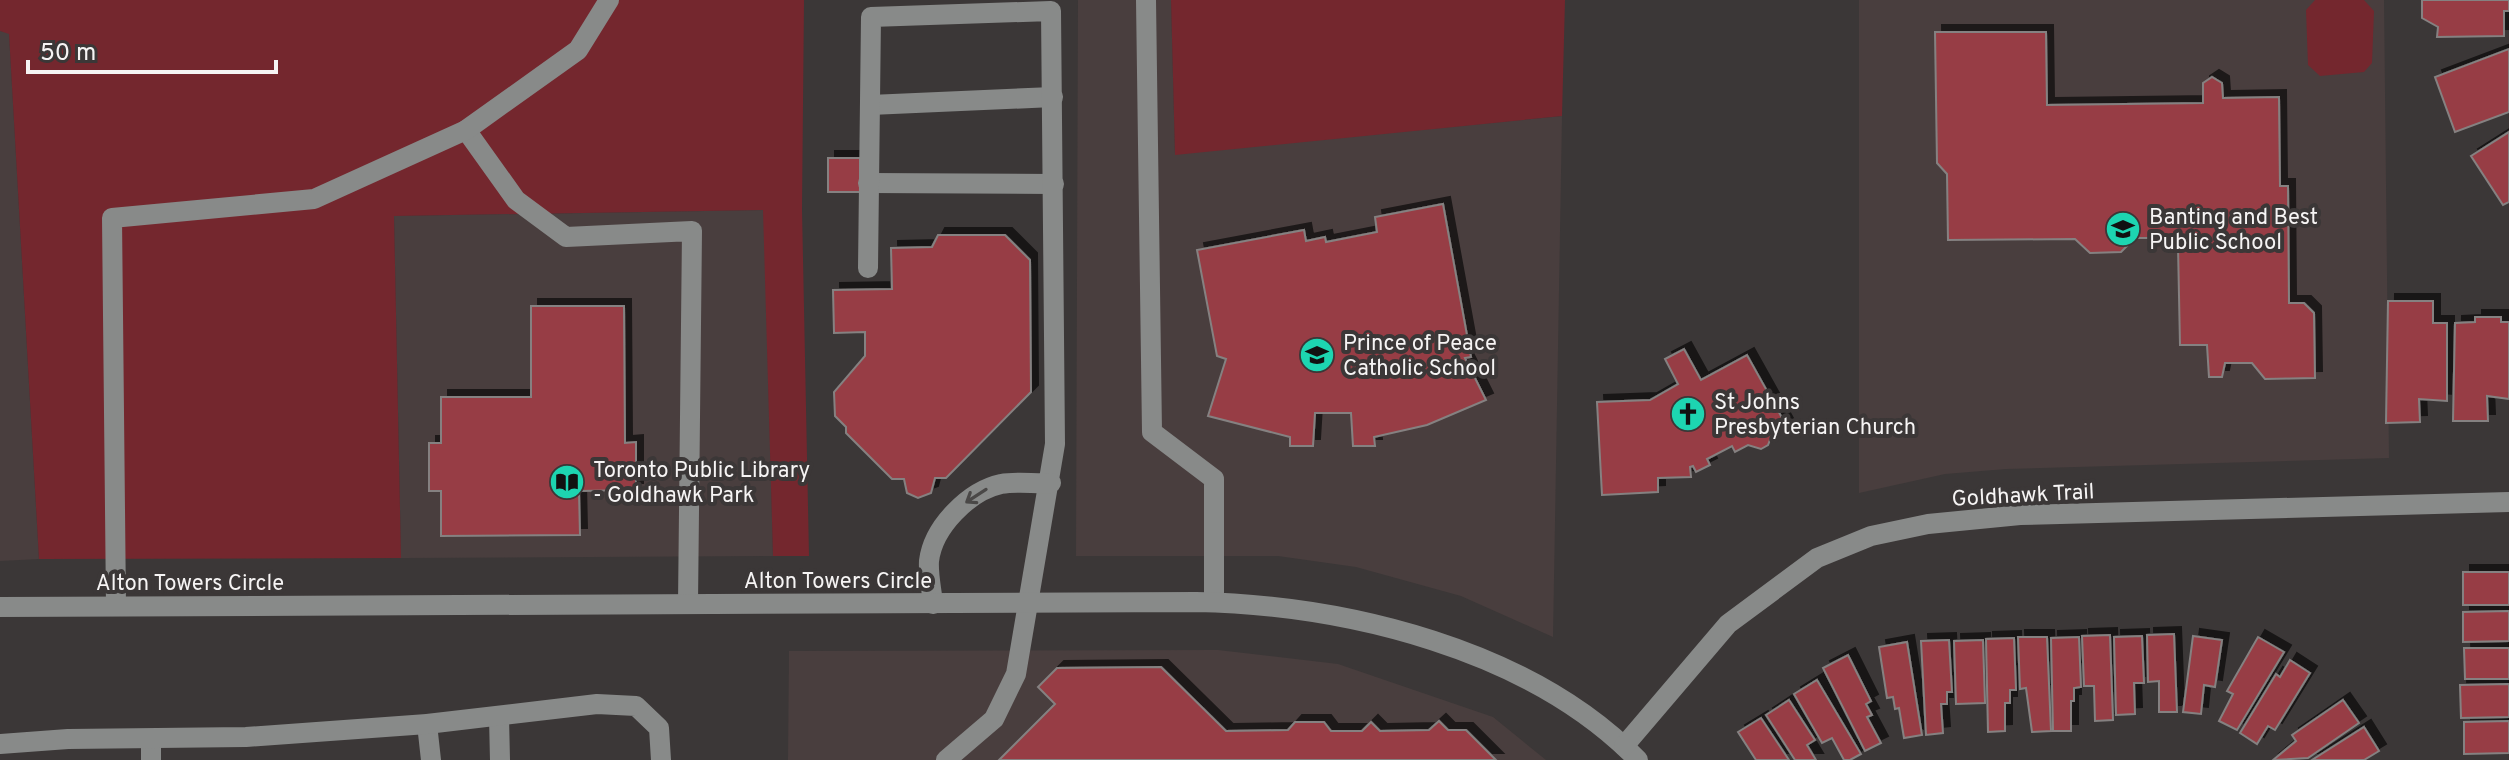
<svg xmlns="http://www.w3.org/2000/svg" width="2509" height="760" font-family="Overpass,sans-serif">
<defs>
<filter id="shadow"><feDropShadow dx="7" dy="-7" stdDeviation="0" flood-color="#0009"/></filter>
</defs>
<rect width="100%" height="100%" fill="#3b3737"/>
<!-- built -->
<g fill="#493e3e">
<polygon points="1078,0 1171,0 1175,154 1562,116 1553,637 1461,596 1356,567 1278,556 1076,556"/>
<polygon points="1859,0 2384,0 2389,458 2006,469 1945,474 1859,493"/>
<polygon points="0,31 9,33 39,559 0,561"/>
<polygon points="764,210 773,556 401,558 394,216"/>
<polygon points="1218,650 1338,664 1493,717 1546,760 788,760 789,651"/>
</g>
<!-- green -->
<g fill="#74272e">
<polygon points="0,0 804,0 802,209 809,556 773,556 763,210 394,216 401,558 39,559 9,34 0,31"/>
<polygon points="1171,0 1565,0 1562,116 1175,155"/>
<polygon points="2315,0 2364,0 2374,11 2372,63 2364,72 2320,76 2308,65 2306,10"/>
</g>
<!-- building -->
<g fill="#973e44" stroke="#858181" stroke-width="2" filter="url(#shadow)">
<polygon points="2509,0 2509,11 2504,11 2504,36 2437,37 2438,27 2422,18 2422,0"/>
<polygon points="1935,32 2046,32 2047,105 2203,103 2203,83 2212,77 2222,83 2223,98 2279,97 2280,186 2288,186 2289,303 2304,303 2314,313 2315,378 2265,379 2252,363 2225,363 2222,377 2209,377 2207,345 2180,345 2178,246 2166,238 2135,238 2121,252 2090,253 2075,239 1948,240 1947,174 1937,163"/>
<polygon points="2509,49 2509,112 2455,132 2435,77"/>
<polygon points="2509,132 2509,202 2503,205 2471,156"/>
<rect x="828" y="158" width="32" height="34"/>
<polygon points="1443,204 1471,357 1465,358 1486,400 1427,425 1374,437 1375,446 1353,446 1351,413 1315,413 1313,446 1290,446 1290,437 1208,416 1226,359 1217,356 1197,250 1304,230 1306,241 1325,237 1326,242 1377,232 1375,217"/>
<polygon points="938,235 1005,235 1030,260 1031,392 946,478 935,478 931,493 918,498 907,493 904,479 892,479 846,433 846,427 835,416 834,392 865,356 865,332 834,333 833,290 892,289 891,248 932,247"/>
<polygon points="2388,301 2433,301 2433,323 2447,323 2447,401 2419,399 2420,422 2386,423"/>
<polygon points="531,306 624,306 625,443 636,442 636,490 579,491 580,535 441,536 441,491 429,491 429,443 441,443 441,397 531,397"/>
<polygon points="2475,317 2501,317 2501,322 2509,322 2509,399 2487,396 2488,421 2453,421 2455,323 2475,322"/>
<polygon points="1684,349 1701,380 1747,355 1786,425 1773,432 1768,445 1761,449 1748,445 1735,452 1732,446 1707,459 1710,465 1696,472 1693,466 1690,467 1691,477 1658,478 1658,492 1602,495 1597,402 1650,400 1678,384 1665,359"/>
<rect x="2463" y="572" width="46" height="33"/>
<polygon points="2509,611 2509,641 2463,642 2463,612"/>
<polygon points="2174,634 2177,712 2159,712 2159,681 2148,682 2147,635"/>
<polygon points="2110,635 2113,720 2095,721 2094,686 2084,686 2082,636"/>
<polygon points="2142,636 2144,683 2134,683 2135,714 2116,715 2114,637"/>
<polygon points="2193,636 2222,640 2215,687 2204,685 2201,714 2183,712"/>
<polygon points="2018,637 2047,637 2051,731 2032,732 2026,688 2020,689"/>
<polygon points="2079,637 2081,687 2074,688 2074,701 2071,701 2071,731 2053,731 2051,638"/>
<polygon points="2258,637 2284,652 2237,730 2219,721 2233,694 2227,691"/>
<polygon points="2014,638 2016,690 2010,690 2010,703 2005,703 2005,731 1988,732 1986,639"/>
<polygon points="1949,640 1952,692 1947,692 1947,704 1941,704 1943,733 1926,735 1921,641"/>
<polygon points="1983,640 1985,703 1956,704 1954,641"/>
<polygon points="1907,642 1922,735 1904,738 1899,708 1895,709 1893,697 1887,698 1879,647"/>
<polygon points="2464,648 2509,648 2509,679 2465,679"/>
<polygon points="1848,655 1871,701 1866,704 1872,715 1867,717 1881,743 1865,751 1823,668"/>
<polygon points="2290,660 2310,673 2275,730 2268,726 2257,744 2240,733 2276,674 2280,677"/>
<polygon points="1161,667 1226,731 1288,730 1295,722 1324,722 1331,731 1362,731 1371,722 1380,731 1429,730 1439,721 1448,730 1466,730 1496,760 999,760 1055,704 1038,687 1057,668"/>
<polygon points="1817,680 1861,754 1850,760 1844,760 1832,738 1822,743 1794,694"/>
<polygon points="2509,684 2509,717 2461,718 2460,685"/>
<polygon points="1789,700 1815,740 1807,745 1816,760 1795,760 1766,715"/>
<polygon points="2343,700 2359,723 2308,758 2273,760 2296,741 2292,735"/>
<polygon points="1761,718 1789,760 1756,760 1738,732"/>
<polygon points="2509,721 2509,753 2464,754 2464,722"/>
<polygon points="2364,727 2379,751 2364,760 2312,760"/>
</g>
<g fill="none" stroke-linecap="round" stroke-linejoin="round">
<!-- minor -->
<g stroke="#888a89" stroke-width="20">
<polyline points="1146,0 1152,432 1214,479 1214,602"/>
<polyline points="870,105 1053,97"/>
<polyline points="466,130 516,200 566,237 692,231 688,604"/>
<polyline points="868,183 1054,184"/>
<polyline points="868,268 871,17 1051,11 1055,444 1016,674 994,719 946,760"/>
<path d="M 933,604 C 932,591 928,575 929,561 C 933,527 969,491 1001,484 C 1017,481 1035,484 1051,483"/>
<polyline points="116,606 112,218 314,199 466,130 578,50 609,0"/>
<path d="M 0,607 L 1196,602 C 1346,605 1530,649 1638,760"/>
<polyline points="499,717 500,760"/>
<polyline points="427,724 431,760"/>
<polyline points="151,740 151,760"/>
<polyline points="0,744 68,739 246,737 427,724 597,704 636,706 659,728 661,760"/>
<polyline points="1624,746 1728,624 1817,558 1871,536 1928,524 2020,515 2509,502"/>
</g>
</g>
<!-- one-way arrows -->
<defs><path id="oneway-shaft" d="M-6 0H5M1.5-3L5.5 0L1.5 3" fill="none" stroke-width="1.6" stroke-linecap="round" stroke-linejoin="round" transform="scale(2)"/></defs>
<use stroke="#4a4847" href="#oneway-shaft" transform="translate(976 496) rotate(147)"/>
<!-- icons -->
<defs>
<g id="school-disc" transform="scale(1.8)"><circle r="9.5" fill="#1dd5b1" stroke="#3b3737"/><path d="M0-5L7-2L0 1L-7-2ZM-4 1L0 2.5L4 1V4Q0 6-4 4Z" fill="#111"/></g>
<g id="church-disc" transform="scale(1.8)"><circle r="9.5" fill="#1dd5b1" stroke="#3b3737"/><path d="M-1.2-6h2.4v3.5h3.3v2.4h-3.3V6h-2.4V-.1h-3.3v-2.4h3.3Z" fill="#111"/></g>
<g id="library-disc" transform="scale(1.8)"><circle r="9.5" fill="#1dd5b1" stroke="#3b3737"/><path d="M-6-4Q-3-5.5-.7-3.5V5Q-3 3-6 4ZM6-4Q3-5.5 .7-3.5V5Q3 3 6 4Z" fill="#111"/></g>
</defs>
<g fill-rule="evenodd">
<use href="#school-disc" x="2123" y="229"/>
<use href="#school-disc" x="1317" y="355"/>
<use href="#church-disc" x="1688" y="414"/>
<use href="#library-disc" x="567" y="482"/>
</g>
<g text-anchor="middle" stroke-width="8" stroke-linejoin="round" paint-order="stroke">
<!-- poi labels -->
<g font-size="22" fill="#f6f4f4" stroke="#3b3737" text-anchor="start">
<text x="2149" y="224">Banting and Best<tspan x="2149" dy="25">Public School</tspan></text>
<text x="1343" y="350">Prince of Peace<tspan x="1343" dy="25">Catholic School</tspan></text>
<text x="1714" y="409">St Johns<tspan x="1714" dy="25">Presbyterian Church</tspan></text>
<text x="593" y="477">Toronto Public Library<tspan x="593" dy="25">- Goldhawk Park</tspan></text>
</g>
<!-- street labels -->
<g font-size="22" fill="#f6f4f4" stroke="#3b3737">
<text transform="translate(2023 494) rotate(-3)" y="8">Goldhawk Trail</text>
<text x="838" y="588">Alton Towers Circle</text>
<text x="190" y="590">Alton Towers Circle</text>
</g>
</g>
<!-- scale -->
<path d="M28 60v12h248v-12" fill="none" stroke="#f6f4f4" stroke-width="4"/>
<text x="40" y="60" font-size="24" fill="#f6f4f4" stroke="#3b3737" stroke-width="6" paint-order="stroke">50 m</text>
</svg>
